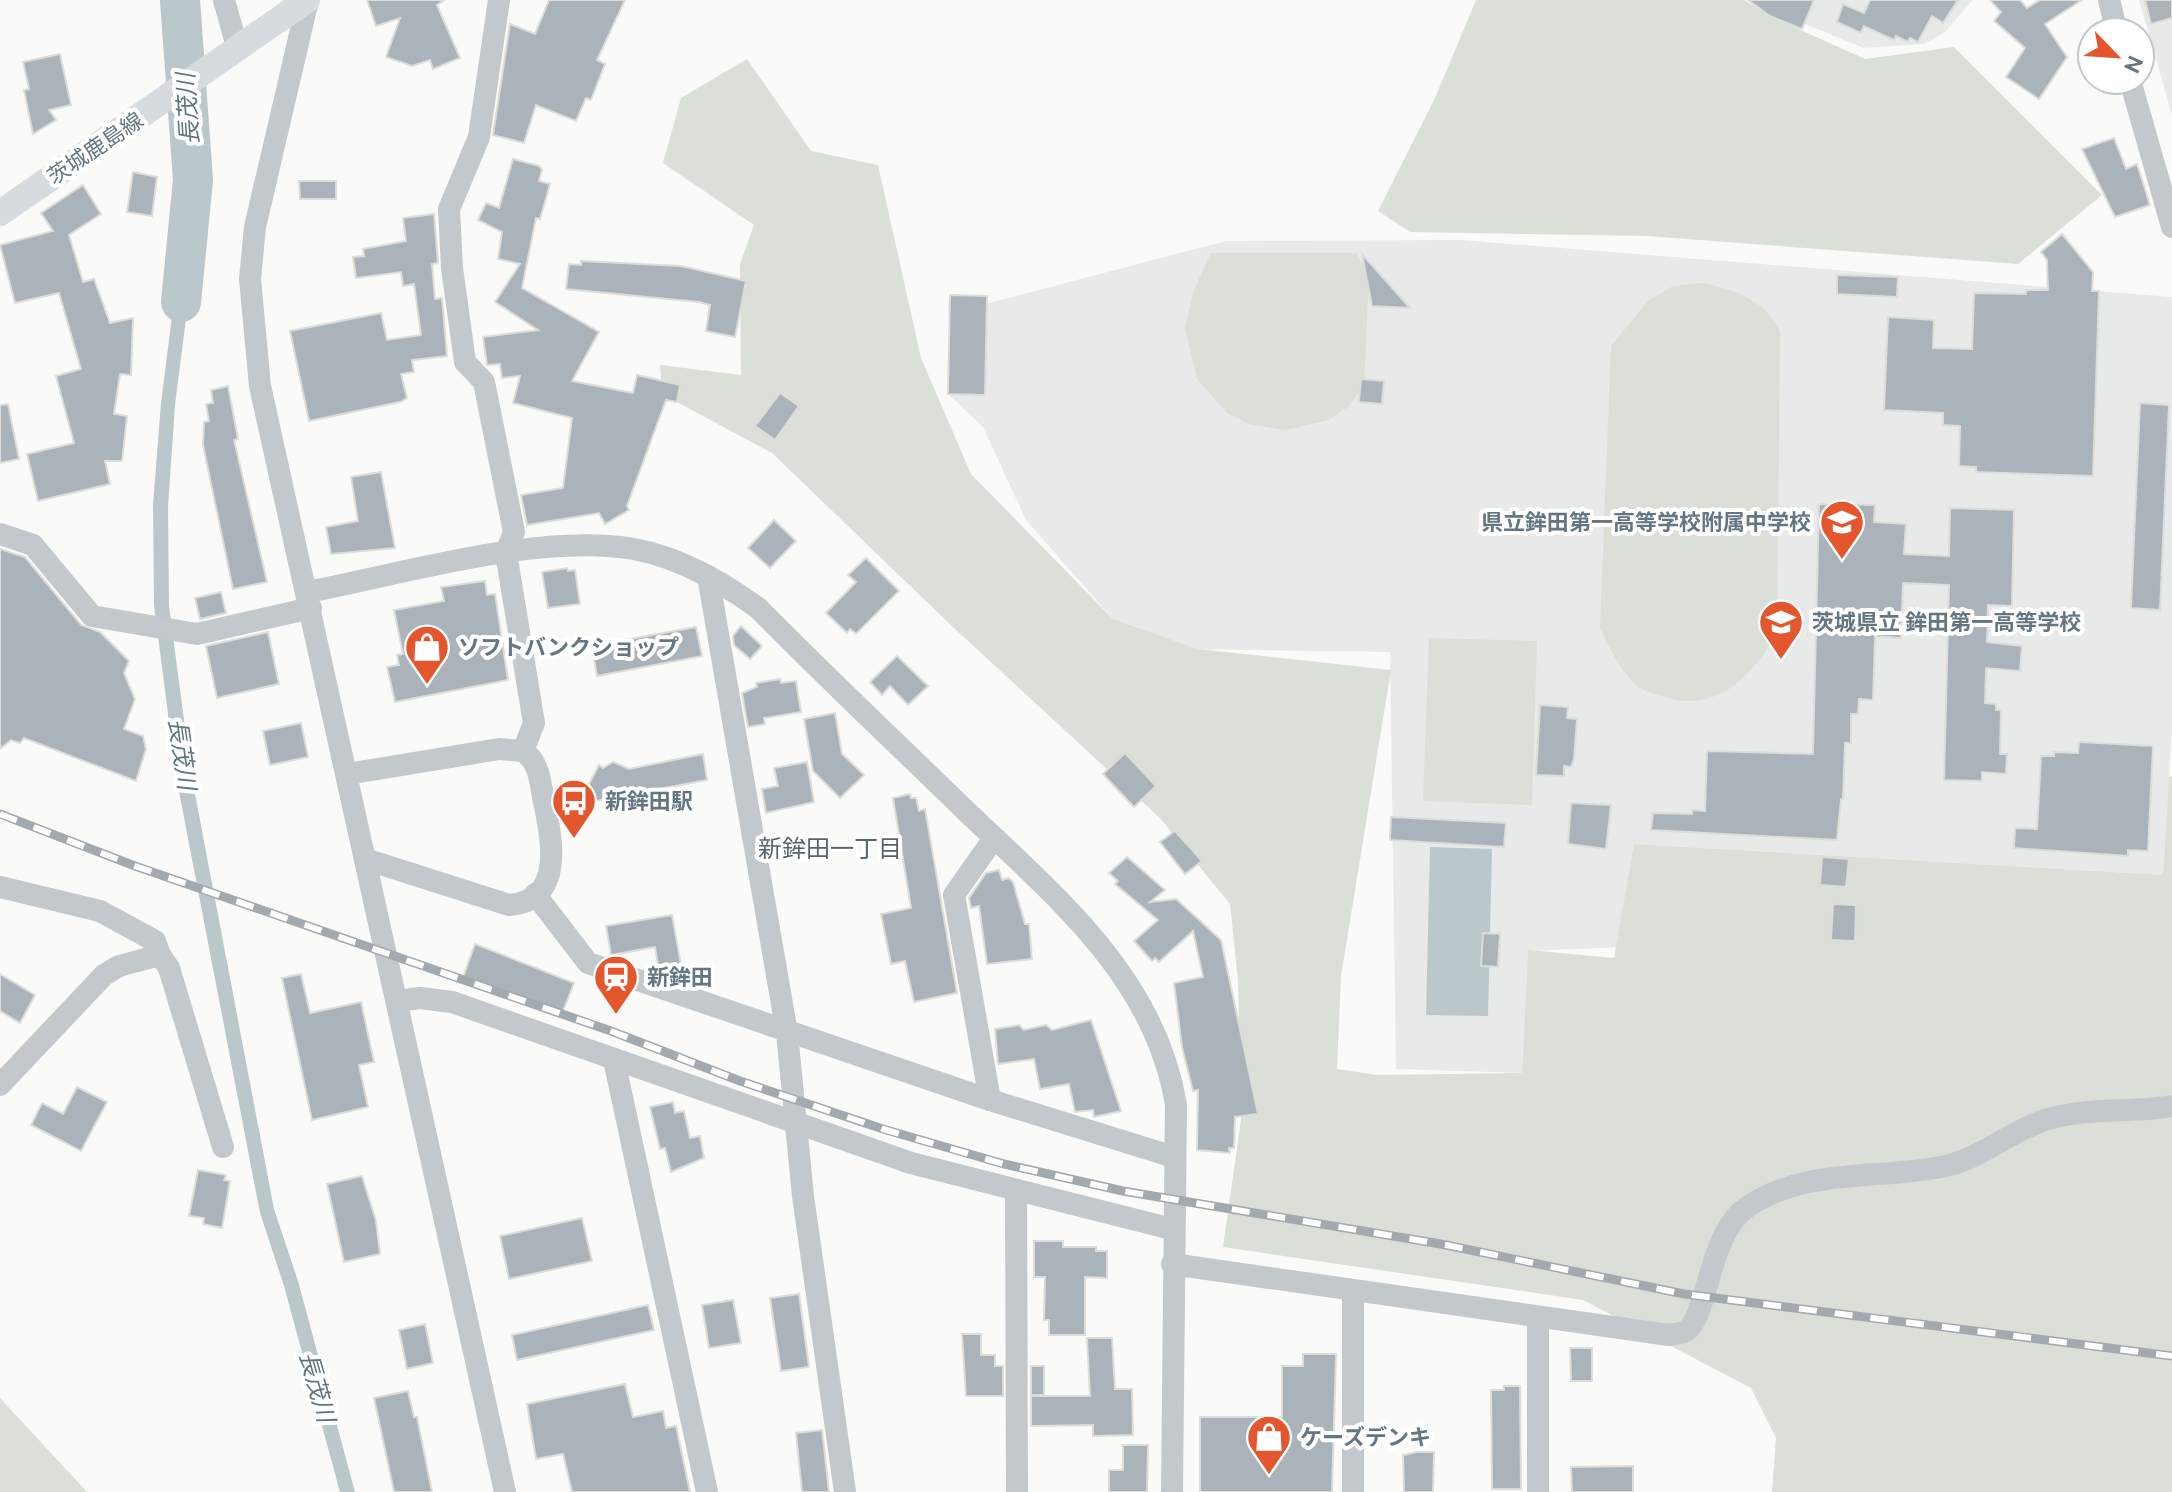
<svg xmlns="http://www.w3.org/2000/svg" width="2172" height="1492" font-family="Ubuntu,'Noto Sans JP',sans-serif">
<rect width="100%" height="100%" fill="#fafaf8"/>
<!-- built -->
<g fill="#e8e9e9">
<polygon points="1755,0 1973,0 1944,33 1924,44 1864,48 1770,10"/>
<polygon points="2139,0 2172,0 2172,115"/>
<polygon points="1462,240 2172,297 2172,728 2163,875 1635,844 1623,947 1528,951 1522,1073 1396,1069 1390,652 1198,649 1113,619 1026,520 983,427 948,394 966,309 1226,241"/>
</g>
<!-- green -->
<g fill="#dadfd7">
<polygon points="1476,0 1744,0 1772,17 1865,59 1954,47 2102,195 2018,264 1647,236 1410,232 1378,211 1435,98"/>
<polygon points="747,59 811,151 878,165 921,358 971,474 1113,619 1198,649 1391,670 1341,976 1337,1069 1377,1075 1522,1073 1528,950 1614,958 1634,844 2163,875 2169,777 2172,777 2172,1492 1772,1492 1776,1438 1751,1388 1583,1300 1223,1247 1241,1120 1238,980 1230,904 1160,818 955,629 772,453 662,394 660,365 741,375 740,264 754,225 663,163 681,98"/>
<polygon points="1211,253 1356,253 1369,275 1364,386 1348,407 1328,420 1286,430 1251,425 1227,413 1197,379 1185,328 1194,290"/>
<path d="M 1704,283 C 1738,291 1763,299 1780,331 L 1777,633 C 1753,675 1717,714 1665,697 C 1656,694 1643,691 1636,685 C 1620,670 1609,647 1600,628 L 1611,346 L 1648,301 L 1673,286 Z"/>
<polygon points="1429,638 1537,641 1532,805 1423,801"/>
<polygon points="0,1398 87,1492 0,1492"/>
</g>
<!-- water -->
<g fill="#bbc7cb">
<polygon points="181,246 195,248 175,405 168,507 169,606 191,773 274,1209 298,1281 355,1492 340,1492 284,1286 260,1213 176,776 154,605 153,505 161,403"/>
<polygon points="1430,847 1492,849 1488,1016 1426,1015"/>
</g>
<g fill="none" stroke-linecap="round" stroke-linejoin="round">
<!-- river -->
<polyline stroke="#bbc7cb" stroke-width="40" points="180,0 193,180 181,302"/>
</g>
<!-- building -->
<g fill="#aab3b9" stroke="#dcdcda" stroke-width="2">
<polygon points="367,0 444,0 437,5 460,58 433,69 430,60 412,66 386,57 400,18 376,26"/>
<polygon points="549,0 625,0 597,60 605,64 591,100 586,98 576,121 536,105 524,143 493,135 510,24 535,34"/>
<polygon points="1748,0 1814,0 1802,29 1770,16"/>
<polygon points="1870,0 1958,0 1943,23 1932,16 1918,42 1910,38 1908,42 1896,36 1894,40 1864,26 1861,33 1837,22 1843,4 1864,13"/>
<polygon points="1990,0 2020,0 2027,8 2040,0 2082,0 2045,24 2067,57 2039,99 2006,77 2025,48 1994,21 2001,12"/>
<polygon points="2145,0 2172,0 2172,18 2151,24"/>
<polygon points="60,54 71,105 49,110 56,120 33,134 24,90 29,89 23,62"/>
<polygon points="2114,138 2126,169 2137,164 2150,205 2115,217 2082,149"/>
<polygon points="513,159 539,166 542,170 539,181 550,184 540,219 536,218 522,288 599,332 572,381 633,393 637,375 680,385 677,402 666,400 627,506 629,510 605,524 599,513 527,525 521,495 563,488 572,418 513,403 520,376 502,378 500,364 487,365 483,337 538,330 495,302 520,264 498,259 502,232 478,220 486,203 499,208"/>
<polygon points="133,172 157,177 152,216 127,212"/>
<polygon points="299,181 336,181 336,199 300,199"/>
<polygon points="83,185 101,214 69,235 83,282 94,279 110,323 133,318 131,375 120,374 114,414 127,416 122,461 105,461 110,484 38,501 27,454 74,443 56,376 81,369 59,293 15,303 0,245 53,231 41,213"/>
<polygon points="434,214 438,263 432,264 435,299 442,298 447,356 412,360 414,372 401,374 407,398 400,402 309,421 290,331 381,313 387,340 421,335 414,284 403,286 401,272 356,278 353,257 364,256 363,249 406,241 403,218"/>
<polygon points="2062,234 2093,272 2092,291 2099,291 2093,476 1976,472 1976,467 1959,466 1960,426 1943,425 1943,413 1884,410 1888,317 1934,320 1933,348 1972,349 1974,293 2026,294 2026,290 2048,290 2047,260 2041,252"/>
<polygon points="1362,254 1410,308 1372,306"/>
<polygon points="581,261 681,266 746,281 735,337 706,331 710,305 699,302 566,289 569,264 581,265"/>
<polygon points="1837,275 1898,277 1897,297 1837,294"/>
<polygon points="950,295 987,296 985,395 948,394"/>
<polygon points="1361,379 1384,381 1382,404 1359,402"/>
<polygon points="228,386 238,439 234,440 267,582 233,589 203,445 204,422 209,421 206,404 213,403 211,390"/>
<polygon points="780,393 799,406 775,440 755,426"/>
<polygon points="2140,403 2169,405 2160,610 2131,608"/>
<polygon points="8,404 19,459 0,463 0,405"/>
<polygon points="381,472 395,548 331,554 326,527 358,521 351,477"/>
<polygon points="1819,504 1875,505 1874,522 1906,524 1904,554 1949,556 1950,508 2014,510 2012,606 1988,605 1987,642 2022,646 2020,671 1986,668 1985,703 1996,704 1996,710 2001,710 2000,754 2007,754 2006,774 1982,772 1982,781 1944,780 1949,585 1903,583 1901,638 1875,636 1873,700 1859,699 1858,714 1851,714 1851,743 1845,743 1843,799 1841,799 1837,840 1651,830 1653,813 1692,814 1692,810 1705,811 1707,751 1813,754"/>
<polygon points="774,520 796,541 770,568 748,548"/>
<polygon points="0,549 25,557 81,625 100,632 129,661 124,673 135,699 124,729 143,736 146,749 136,781 24,738 20,743 11,740 0,749"/>
<polygon points="866,558 899,591 856,634 850,629 847,633 826,613 856,582 848,575"/>
<polygon points="567,568 568,571 575,570 580,604 548,608 542,572"/>
<polygon points="485,581 487,595 495,594 508,680 395,702 387,667 399,665 397,655 403,654 394,610 444,601 441,587"/>
<polygon points="221,592 226,613 200,619 195,598"/>
<polygon points="741,626 762,646 750,659 734,645 733,636"/>
<polygon points="696,627 702,656 597,676 592,646"/>
<polygon points="268,632 279,684 217,698 206,646"/>
<polygon points="897,656 928,686 908,705 890,686 882,695 870,682"/>
<polygon points="780,679 781,683 796,681 801,712 764,718 765,724 748,727 742,693 757,687 756,683"/>
<polygon points="1540,705 1568,707 1567,718 1577,719 1574,759 1571,767 1564,766 1564,776 1536,775"/>
<polygon points="835,713 842,754 864,775 840,798 813,771 804,719"/>
<polygon points="301,723 308,757 270,765 263,731"/>
<polygon points="2079,742 2153,746 2148,851 2128,850 2128,856 2014,848 2015,828 2037,829 2041,756 2054,756 2054,752 2078,753"/>
<polygon points="1125,753 1156,786 1134,807 1103,774"/>
<polygon points="703,754 707,780 595,801 594,795 591,795 589,784 599,765 603,768 613,762 629,769"/>
<polygon points="807,762 814,802 766,813 762,789 778,786 774,768"/>
<polygon points="910,794 911,798 916,798 919,811 925,809 957,993 914,1002 905,961 891,964 881,914 911,908 893,798"/>
<polygon points="1571,803 1611,805 1606,849 1568,844"/>
<polygon points="1391,817 1506,823 1504,847 1390,840"/>
<polygon points="1175,831 1202,861 1185,874 1160,842"/>
<polygon points="1127,857 1165,890 1150,902 1176,899 1221,940 1258,1114 1235,1117 1234,1148 1229,1148 1230,1153 1197,1150 1198,1090 1193,1091 1182,1047 1174,983 1203,977 1193,931 1159,962 1155,958 1152,961 1134,941 1158,920 1115,884 1118,881 1109,873"/>
<polygon points="1822,857 1849,859 1846,887 1820,885"/>
<polygon points="999,870 1002,880 1009,878 1013,882 1025,924 1029,924 1032,959 987,964 979,906 971,908 969,898 986,873"/>
<polygon points="1833,904 1856,905 1855,941 1831,940"/>
<polygon points="672,915 683,976 674,977 659,972 655,947 611,955 606,926"/>
<polygon points="1483,933 1500,934 1498,967 1481,966"/>
<polygon points="475,944 574,983 561,1016 462,980"/>
<polygon points="0,974 35,995 20,1023 0,1011"/>
<polygon points="301,974 310,1013 361,1002 374,1062 359,1065 368,1107 312,1120 282,978"/>
<polygon points="1091,1020 1121,1111 1094,1117 1093,1110 1075,1112 1069,1084 1040,1089 1034,1059 998,1064 995,1029 1019,1025 1024,1030 1046,1025 1052,1030"/>
<polygon points="77,1087 107,1102 81,1151 31,1125 42,1103 63,1114"/>
<polygon points="673,1102 675,1113 684,1111 690,1138 700,1136 704,1158 671,1172 665,1148 660,1149 650,1107"/>
<polygon points="198,1170 226,1175 224,1180 230,1181 222,1228 203,1224 204,1218 189,1216"/>
<polygon points="362,1176 376,1221 380,1254 344,1262 327,1184"/>
<polygon points="582,1218 592,1261 509,1279 500,1236"/>
<polygon points="1034,1241 1063,1241 1063,1247 1096,1247 1096,1251 1107,1251 1107,1278 1085,1277 1085,1335 1049,1335 1049,1320 1044,1320 1045,1277 1034,1277"/>
<polygon points="799,1294 809,1367 781,1371 770,1298"/>
<polygon points="733,1300 741,1343 709,1348 702,1305"/>
<polygon points="648,1305 654,1330 517,1360 512,1335"/>
<polygon points="425,1324 433,1363 407,1369 399,1330"/>
<polygon points="962,1334 981,1334 981,1355 995,1355 995,1366 1003,1366 1003,1396 966,1396"/>
<polygon points="1087,1338 1112,1338 1115,1389 1132,1389 1133,1435 1093,1436 1093,1425 1031,1426 1031,1396 1090,1396"/>
<polygon points="1570,1348 1592,1348 1592,1381 1571,1381"/>
<polygon points="1303,1354 1336,1354 1332,1492 1200,1492 1200,1417 1282,1417 1282,1366 1303,1366"/>
<rect x="1031" y="1366" width="13" height="29"/>
<polygon points="625,1384 633,1417 663,1411 666,1428 676,1426 690,1492 572,1492 563,1454 536,1459 527,1404"/>
<polygon points="1504,1386 1520,1386 1521,1489 1492,1489 1491,1390 1504,1390"/>
<polygon points="408,1391 414,1417 417,1417 432,1492 394,1492 374,1398"/>
<polygon points="822,1430 829,1492 802,1492 796,1433"/>
<polygon points="1123,1445 1148,1445 1147,1492 1109,1492 1109,1470 1123,1470"/>
<polygon points="1417,1452 1434,1452 1433,1492 1404,1492 1403,1455"/>
<polygon points="1633,1466 1633,1492 1572,1492 1571,1467"/>
</g>
<g fill="none" stroke-linecap="round" stroke-linejoin="round">
<!-- minor -->
<g stroke="#c3c8cc" stroke-width="22">
<polyline points="224,0 238,50"/>
<polyline points="308,0 255,227 250,279 260,386 505,1492"/>
<polyline points="499,0 479,137 449,209 452,268 465,362 484,382 514,532 506,553 534,723 523,751"/>
<polyline points="2109,0 2117,32"/>
<polyline points="2130,80 2172,227"/>
<polyline points="0,534 33,545 92,616 197,634 311,608"/>
<polyline points="708,576 787,1033 803,1196 845,1492"/>
<path d="M 307,592 C 402,574 524,537 620,547 C 670,552 718,579 758,608 C 825,676 895,742 963,808 C 1052,894 1155,975 1176,1105 L 1172,1492"/>
<path d="M 347,774 L 499,749 L 523,751 C 540,762 540,783 544,802 C 552,838 565,901 509,905 L 365,859"/>
<polyline points="0,887 100,911 155,941 160,955"/>
<polyline points="535,894 588,963 990,1100 1174,1157"/>
<polyline points="397,1001 420,998 452,1002 911,1163 1172,1229"/>
<polyline points="614,1060 707,1492"/>
<polyline points="0,1085 104,975 119,966 160,955 169,968 223,1147"/>
<polyline points="990,1100 954,895 994,838"/>
<polyline points="1016,1190 1017,1492"/>
<path d="M 1172,1264 L 1669,1335 C 1674,1334 1682,1333 1686,1331 C 1708,1317 1708,1235 1746,1208 C 1803,1167 1882,1180 1946,1166 C 1983,1157 2011,1131 2045,1120 C 2085,1107 2131,1113 2172,1106"/>
<polyline points="1538,1318 1538,1492"/>
<polyline points="1353,1492 1353,1290"/>
</g>
<!-- major -->
<polyline stroke="#d6dbdf" stroke-width="26" points="0,213 307,0"/>
<!-- rail casing -->
<g stroke="#a2aab0" stroke-width="9">
<polyline id="rail" points="0,814 135,866 611,1031 740,1081 883,1129 1004,1164 1123,1191 1441,1244 1684,1294 2172,1356"/>
</g>
<!-- rail -->
<use href="#rail" stroke="#fff" stroke-width="6" stroke-dasharray="18" stroke-linecap="butt"/>
</g>
<!-- icons -->
<defs>
<g id="school-pin" transform="scale(2.3)"><path d="M0 17L-7.5 6A9.5 9.5 0 1 1 7.5 6Z" fill="#e4572e" stroke="#fff"/><path d="M0-5L7-2L0 1L-7-2ZM-4 1L0 2.5L4 1V4Q0 6-4 4Z" fill="#fff"/></g>
<g id="shop-pin" transform="scale(2.3)"><path d="M0 17L-7.5 6A9.5 9.5 0 1 1 7.5 6Z" fill="#e4572e" stroke="#fff"/><path d="M-5-2.5h2.3a2.7 3.5 0 0 1 5.4 0H5L5.5 6h-11ZM-1.5-2.5h3a1.5 2.3 0 0 0-3 0Z" fill="#fff"/></g>
<g id="bus-pin" transform="scale(2.3)"><path d="M0 17L-7.5 6A9.5 9.5 0 1 1 7.5 6Z" fill="#e4572e" stroke="#fff"/><path d="M-5-6H5V4H4V6H2V4H-2V6H-4V4H-5ZM-3.5-4V0h7V-4ZM-3.5 1.2v1.5H-2V1.2ZM2 1.2v1.5H3.5V1.2Z" fill="#fff"/></g>
<g id="station-pin" transform="scale(2.3)"><path d="M0 17L-7.5 6A9.5 9.5 0 1 1 7.5 6Z" fill="#e4572e" stroke="#fff"/><path d="M-3-6H3Q5-6 5-4V2Q5 4 3 4L4.5 6H3L1.5 4h-3L-3 6H-4.5L-3 4Q-5 4-5 2V-4Q-5-6-3-6ZM-3.5-4v3h7v-3ZM-3.5 1v1.5H-2V1ZM2 1v1.5H3.5V1Z" fill="#fff"/></g>
</defs>
<g fill-rule="evenodd">
<use href="#school-pin" x="1842" y="522"/>
<use href="#school-pin" x="1781" y="622"/>
<use href="#shop-pin" x="427" y="647"/>
<use href="#bus-pin" x="574" y="801"/>
<use href="#station-pin" x="616" y="977"/>
<use href="#shop-pin" x="1269" y="1437"/>
</g>
<g text-anchor="middle" stroke-width="8" stroke-linejoin="round" paint-order="stroke">
<!-- street labels -->
<g font-size="22" fill="#657683" stroke="#fff">
<text transform="translate(95 148) rotate(-34)" y="8">茨城鹿島線</text>
</g>
<!-- poi labels -->
<g font-size="22" font-weight="bold" fill="#657683" stroke="#fff" text-anchor="start">
<text x="1811" y="530" text-anchor="end">県立鉾田第一高等学校附属中学校</text>
<text x="1812" y="630">茨城県立 鉾田第一高等学校</text>
<text x="458" y="655">ソフトバンクショップ</text>
<text x="605" y="809">新鉾田駅</text>
<text x="647" y="985">新鉾田</text>
<text x="1300" y="1445">ケーズデンキ</text>
</g>
<!-- water labels -->
<g font-size="24" font-style="italic" fill="#60757c" stroke="#fff">
<text transform="translate(188 109) rotate(-94)" y="8">長茂川</text>
<text transform="translate(182 754) rotate(82)" y="8">長茂川</text>
<text transform="translate(317 1387) rotate(74)" y="8">長茂川</text>
</g>
<!-- neighbourhood labels -->
<g font-size="24" fill="#57646e" stroke="#fff">
<text x="830" y="857">新鉾田一丁目</text>
</g>
</g>
<!-- north arrow -->
<g transform="translate(2116 56) rotate(115)"><circle r="38" fill="#ffffff" stroke="#c1c8cd" stroke-width="2"/>
<path d="M0-6L14 30L0 20L-14 30Z" fill="#e4572e"/>
<text y="-12" font-size="22" font-weight="bold" text-anchor="middle" fill="#657683">N</text>
</g>
</svg>
